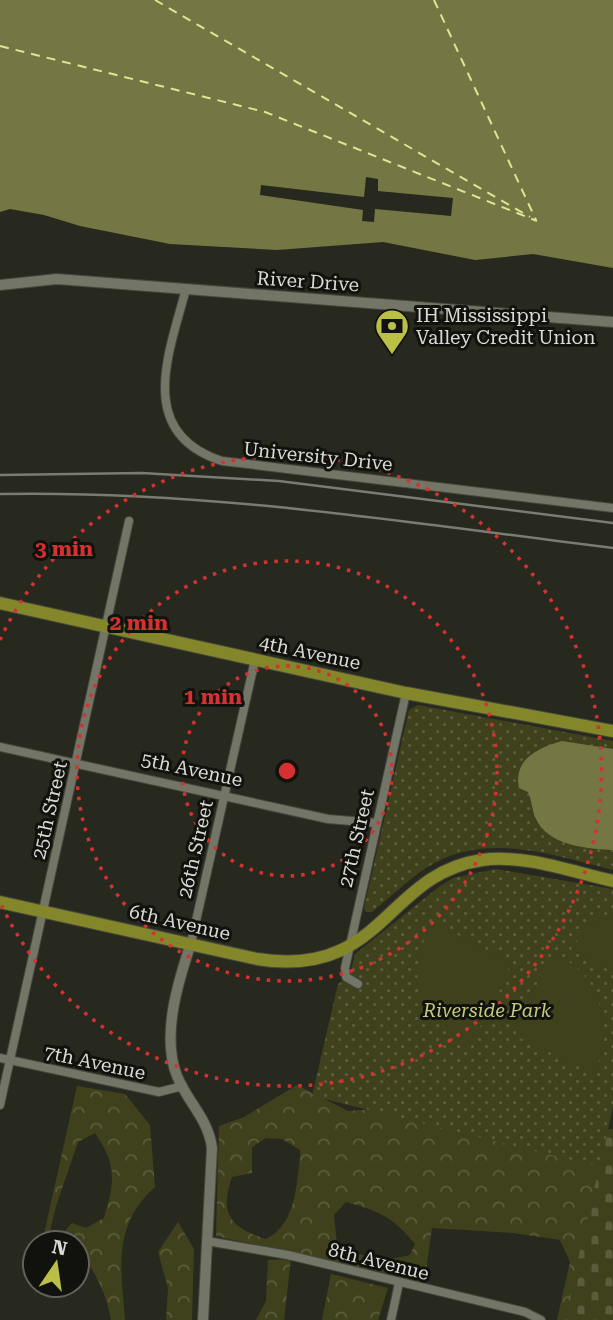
<svg xmlns="http://www.w3.org/2000/svg" width="613" height="1320" font-family="'Roboto Serif',serif">
<defs>
<pattern id="forest-crowns" width="20" height="18" patternUnits="userSpaceOnUse" patternTransform="scale(1.75)"><rect width="20" height="18" fill="#3f411c"/><path d="M2 6a3 3 0 1 1 6 0M12 15a3 3 0 1 1 6 0" fill="none" stroke="#5a5c3c"/></pattern>
<pattern id="cemetery-stones" width="16" height="16" patternUnits="userSpaceOnUse" patternTransform="scale(1.75)"><rect width="16" height="16" fill="#3f411c"/><path d="M2 7V4a2 2 0 0 1 4 0v3zM10 15v-3a2 2 0 0 1 4 0v3z" fill="#5a5c3c"/></pattern>
<pattern id="park-dots" width="8" height="8" patternUnits="userSpaceOnUse" patternTransform="scale(1.75)"><rect width="8" height="8" fill="#3f411c"/><path d="M2 2h.1M6 6h.1" fill="none" stroke="#5a5c3c" stroke-width="1.8" stroke-linecap="round"/></pattern>
</defs>
<rect width="100%" height="100%" fill="#28291e"/>
<!-- forest -->
<g fill="url(#forest-crowns)" fill-rule="evenodd">
<path d="M 297,1085 L 348,1111 L 404,1107 L 544,1147 L 608,1159 L 574,1320 L 557,1320 L 570,1262 L 560,1240 L 513,1233 L 432,1228 L 424,1284 L 216,1236 L 219,1126 L 244,1117 ZM 266,1138 L 282,1139 L 300,1150 L 300,1157 C 296,1187 296,1224 266,1239 C 230,1228 219,1213 232,1177 L 252,1173 L 252,1147 ZM 346,1202 C 379,1211 393,1217 415,1244 L 410,1255 C 379,1263 366,1258 337,1244 L 334,1215 Z"/>
<path d="M 77,1086 L 125,1094 L 150,1125 L 155,1187 C 112,1225 121,1269 125,1320 L 111,1320 C 105,1284 86,1258 65,1231 L 72,1223 L 86,1228 L 104,1218 C 115,1181 117,1165 95,1133 L 78,1142 L 56,1206 L 47,1243 L 42,1243 Z"/>
<polygon points="178,1222 194,1249 192,1320 166,1320 168,1288 158,1252"/>
<polygon points="291,1259 284,1320 256,1320 266,1301 268,1260"/>
<polygon points="331,1274 388,1288 378,1320 322,1320"/>
</g>
<!-- cemetery -->
<polygon fill="url(#cemetery-stones)" points="608,1129 613,1129 613,1320 564,1320"/>
<!-- park -->
<g fill="url(#park-dots)">
<path d="M 418,705 L 613,741 L 613,870 C 551,855 484,830 426,868 C 406,881 390,898 372,912 L 366,912 L 364,908 L 409,710 Z"/>
<polygon points="496,869 613,889 613,1106 600,1167 312,1096 338,984 350,975 355,954 440,886 453,878"/>
</g>
<!-- pitch -->
<g fill="#3f411c">
<polygon points="613,912 613,972 571,949 592,922"/>
<path d="M 433,922 L 506,960 L 509,973 L 470,1045 C 417,1015 403,976 433,922 Z"/>
<path d="M 553,954 C 602,971 613,1030 595,1074 L 520,1038 L 516,1025 Z"/>
</g>
<!-- water -->
<g fill="#747743">
<polygon points="0,0 613,0 613,268 533,254 475,260 383,242 277,250 170,244 80,226 44,215 10,209 0,212"/>
<path d="M 562,741 L 613,749 L 613,850 C 589,849 548,846 536,819 C 532,811 532,801 528,792 L 519,788 C 513,759 538,748 562,741 Z"/>
</g>
<!-- pier -->
<polygon fill="#28291e" points="366,177 378,179 378,191 453,198 451,216 375,209 374,222 362,221 363,210 260,195 261,185 364,197"/>
<g fill="none" stroke-linecap="round" stroke-linejoin="round">
<!-- ferry -->
<g stroke="#dee593" stroke-width="2" stroke-dasharray="9 7" stroke-linecap="butt">
<polyline points="155,0 530,217"/>
<polyline points="434,0 536,220"/>
<polyline points="0,46 265,112 537,221"/>
</g>
<!-- street casing -->
<g stroke="#45463d" stroke-width="10">
<g id="street">
<path d="M 186,289 C 169,353 135,433 222,461 L 613,508"/>
<polyline points="0,747 328,819 376,823"/>
<polyline points="191,943 255,660"/>
<polyline points="358,984 346,977 345,968 406,693"/>
<polyline points="0,1058 159,1092 183,1086"/>
<polyline points="0,1105 129,521"/>
<polyline points="207,1241 288,1255 525,1312 541,1320"/>
<polyline points="391,1320 399,1283"/>
</g>
</g>
<!-- secondary casing -->
<g stroke="#45463d" stroke-width="12">
<g id="secondary">
<polyline points="0,285 57,279 613,322"/>
<path d="M 191,943 C 178,982 161,1036 177,1076 C 188,1103 208,1118 212,1148 L 203,1320"/>
</g>
</g>
<!-- primary casing -->
<g stroke="#45463d" stroke-width="14">
<g id="primary">
<polyline points="0,603 406,693 613,731"/>
<path d="M 0,902 L 257,959 C 384,979 385,874 482,860 C 525,854 572,872 613,881"/>
</g>
</g>
<!-- street -->
<use href="#street" stroke="#737567" stroke-width="8"/>
<!-- secondary -->
<use href="#secondary" stroke="#737567" stroke-width="10"/>
<!-- primary -->
<use href="#primary" stroke="#838629" stroke-width="12"/>
<!-- rail -->
<g stroke="#7a7b72" stroke-width="2.5">
<polyline points="0,475 142,473 279,481 613,523"/>
<path d="M 0,494 C 206,490 410,523 613,548"/>
</g>
</g>
<!-- distance rings -->
<g fill="none" stroke="#d63131" stroke-width="3.5" stroke-dasharray="3.5 7">
<circle cx="287" cy="771" r="105"/>
<circle cx="287" cy="771" r="210"/>
<path d="M0 640A315 315 0 1 1 0 902"/>
</g>
<!-- icons -->
<defs>
<g id="bank-pin" transform="scale(1.75)"><path d="M0 17L-7.5 6A9.5 9.5 0 1 1 7.5 6Z" fill="#bac045" stroke="#11120d"/><path d="M-6-4H6V4H-6ZM0-2.3a2.3 2.3 0 1 0 0 4.6a2.3 2.3 0 1 0 0-4.6Z" fill="#111"/></g>
</defs>
<g fill-rule="evenodd">
<use href="#bank-pin" x="392" y="326"/>
</g>
<g text-anchor="middle" stroke-width="6" stroke-linejoin="round" paint-order="stroke">
<!-- street labels -->
<g font-size="19" fill="#dadbd4" stroke="#11120d">
<text transform="translate(308 281) rotate(4)" y="7">River Drive</text>
<text transform="translate(318 456) rotate(6)" y="7">University Drive</text>
<text transform="translate(310 652) rotate(12)" y="7">4th Avenue</text>
<text transform="translate(192 769) rotate(12)" y="7">5th Avenue</text>
<text transform="translate(49 810) rotate(-77)" y="7">25th Street</text>
<text transform="translate(356 838) rotate(-77)" y="7">27th Street</text>
<text transform="translate(195 849) rotate(-77)" y="7">26th Street</text>
<text transform="translate(180 922) rotate(13)" y="7">6th Avenue</text>
<text transform="translate(95 1062) rotate(12)" y="7">7th Avenue</text>
<text transform="translate(379 1261) rotate(14)" y="7">8th Avenue</text>
</g>
<!-- poi labels -->
<g font-size="19" fill="#dadbd4" stroke="#11120d" text-anchor="start">
<text x="416" y="322">IH Mississippi<tspan x="416" dy="22">Valley Credit Union</tspan></text>
</g>
<!-- park labels -->
<g font-size="19" font-style="italic" fill="#c6cc7c" stroke="#11120d">
<text x="487" y="1017">Riverside Park</text>
</g>
</g>
<circle cx="287" cy="771" r="10" fill="#d63131" stroke="#11120d" stroke-width="3.5"/>
<g font-size="21" text-anchor="middle" font-weight="bold" fill="#d63131" stroke="#11120d" stroke-width="6" stroke-linejoin="round" paint-order="stroke">
<text x="64" y="556">3 min</text>
<text x="139" y="630">2 min</text>
<text x="213" y="704">1 min</text>
</g>
<!-- north arrow -->
<g transform="translate(56 1264) rotate(13)"><circle r="33" fill="#11120d" stroke="#61625d" stroke-width="2"/>
<path d="M0-5L12 26L0 18L-12 26Z" fill="#bac045"/>
<text y="-10" font-size="19" font-weight="bold" text-anchor="middle" fill="#dadbd4">N</text>
</g>
</svg>
